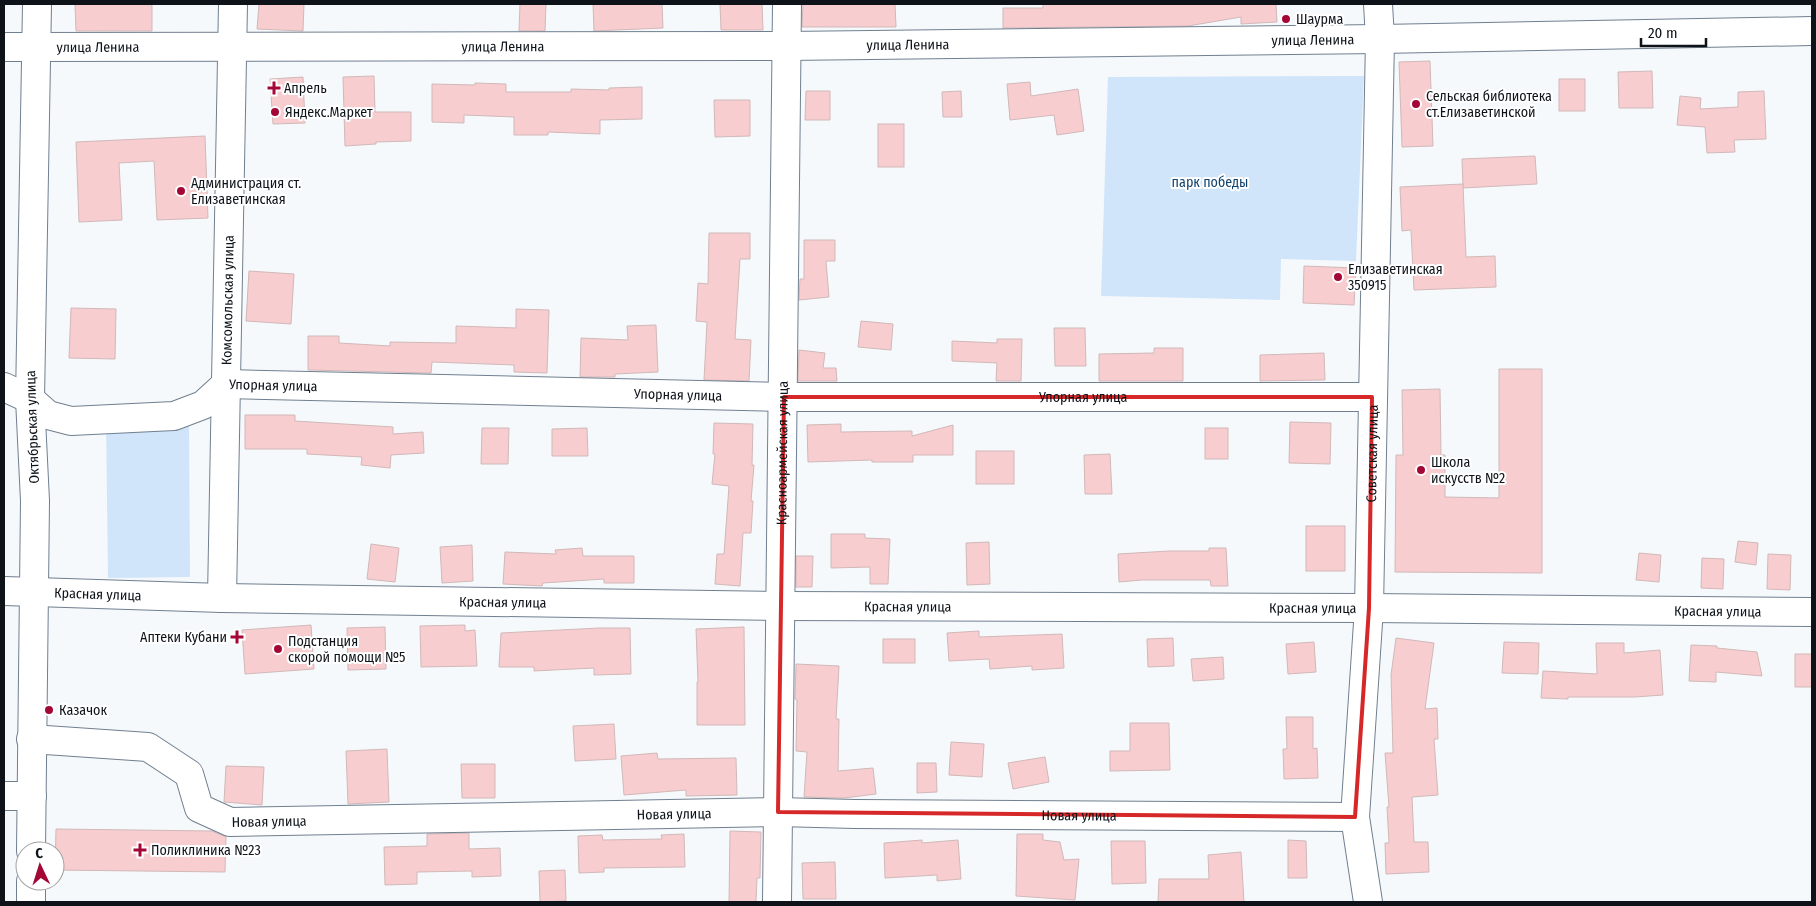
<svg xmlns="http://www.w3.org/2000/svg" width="1816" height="906" font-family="'Fira Sans Condensed',sans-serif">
<rect width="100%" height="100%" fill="#f6f9fc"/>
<!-- green -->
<g fill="#d0e5fa">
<polygon points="1364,76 1356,261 1281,259 1280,300 1101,296 1108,77"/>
<polygon points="189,420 190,577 108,578 106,421"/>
</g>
<!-- building -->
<g fill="#f8cdcf" stroke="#d1b8b9">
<polygon points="75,4 152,4 152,31 76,31"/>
<polygon points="259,4 304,4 303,31 257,29"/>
<polygon points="520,4 546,4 545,31 519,31"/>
<polygon points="593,4 662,4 663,28 594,31"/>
<polygon points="720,4 762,4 763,30 721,30"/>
<polygon points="803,4 895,4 896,27 802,27"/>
<polygon points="1043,4 1276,4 1277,22 1241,24 1241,17 1188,26 1003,28 1003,8 1043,8"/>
<polygon points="1430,61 1433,146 1402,147 1399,62"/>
<polygon points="1652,71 1653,108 1619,108 1618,72"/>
<polygon points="374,76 375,112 411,112 411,141 376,142 376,144 345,146 343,77"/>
<polygon points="303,77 305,123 273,124 270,79"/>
<rect x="1559" y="79" width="26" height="32"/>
<polygon points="1030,82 1031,96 1078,89 1084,131 1057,135 1054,115 1010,120 1007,84"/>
<polygon points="475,83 506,84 506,92 571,92 571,89 609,90 609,88 642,87 642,119 600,120 600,134 548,132 548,135 514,135 514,117 464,115 464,123 432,122 432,84 475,85"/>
<polygon points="806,91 830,91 830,120 805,120"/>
<polygon points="961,91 962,117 943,117 942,92"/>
<polygon points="1764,91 1766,139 1734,140 1735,152 1707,153 1705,127 1677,125 1680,96 1701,98 1700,109 1738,107 1738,92"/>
<polygon points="714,100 750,100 750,136 715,137"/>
<rect x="878" y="124" width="26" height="43"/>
<polygon points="205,136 208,218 157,220 154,161 119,163 122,220 79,222 76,142"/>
<polygon points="1535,156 1537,184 1463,188 1462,159"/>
<polygon points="1463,184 1466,257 1495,256 1496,287 1414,290 1411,230 1402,231 1400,187"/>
<polygon points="709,233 750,233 750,259 740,259 735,339 751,340 749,381 704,380 707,322 696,321 698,283 708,284"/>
<polygon points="804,240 835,240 835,261 826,261 829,297 799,300 800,279 804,279"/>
<polygon points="1304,266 1356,268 1354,305 1303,303"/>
<polygon points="249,271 294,274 291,324 246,321"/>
<polygon points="71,308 116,309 115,359 69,358"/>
<polygon points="516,309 549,310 547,373 514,372 514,365 432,362 431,373 308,370 308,336 339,336 339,343 390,346 390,342 456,343 456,326 516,328"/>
<polygon points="861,321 893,324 891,350 858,347"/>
<polygon points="656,325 658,372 615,374 615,377 580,377 581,338 628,340 627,326"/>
<polygon points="1054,328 1085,328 1086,366 1055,366"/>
<polygon points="997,339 1022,339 1021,381 996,381 997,363 952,361 952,341 997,343"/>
<polygon points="1154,348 1183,348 1183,381 1099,381 1099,354 1154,353"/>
<polygon points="799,350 825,353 823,368 836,368 837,381 798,381"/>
<polygon points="1324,353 1325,380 1260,381 1260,355"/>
<polygon points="1499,369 1542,369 1542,573 1395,572 1396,455 1403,455 1402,390 1440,389 1441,455 1445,455 1445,497 1499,498"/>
<polygon points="245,415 295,415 295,421 393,427 393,434 423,432 424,453 391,455 390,468 361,465 362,457 307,454 307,449 245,449"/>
<polygon points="1290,422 1331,423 1330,464 1289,463"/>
<polygon points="714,423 753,424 752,465 754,465 751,501 753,501 751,533 743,533 740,586 715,584 717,554 724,554 729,486 712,484 715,454 713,454"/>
<polygon points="841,424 841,432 912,431 912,436 953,425 953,455 913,455 913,462 872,462 872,460 808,462 807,425"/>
<polygon points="482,428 509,428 508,464 481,464"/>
<polygon points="587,428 588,456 552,456 552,429"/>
<rect x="1205" y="428" width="23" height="31"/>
<rect x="976" y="451" width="38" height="33"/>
<polygon points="1110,454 1112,494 1085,494 1084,455"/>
<rect x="1306" y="526" width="39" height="45"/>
<polygon points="831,534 865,534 865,538 890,539 888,584 870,584 870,567 831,568"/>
<polygon points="1738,541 1758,543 1756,565 1735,562"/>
<polygon points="989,542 990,584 967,585 966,543"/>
<polygon points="371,544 399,548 395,582 367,579"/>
<polygon points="472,545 473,581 442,583 440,547"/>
<polygon points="582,548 583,556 634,556 634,583 604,583 604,579 543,583 542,586 503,584 505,552 556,554 555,550"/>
<polygon points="1209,548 1226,548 1228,586 1211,586 1210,580 1142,580 1119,582 1118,554 1169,551 1209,551"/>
<polygon points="1639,553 1661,555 1659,582 1636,580"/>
<polygon points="1768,554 1791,555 1790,590 1767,589"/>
<polygon points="796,556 813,556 812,587 796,587"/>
<polygon points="1702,558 1724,559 1723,589 1701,588"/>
<polygon points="311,625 314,669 245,674 242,630"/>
<polygon points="465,625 465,631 475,630 477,666 421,667 420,626"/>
<polygon points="385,627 386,669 348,670 347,628"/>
<polygon points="744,627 745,725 697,725 697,682 698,682 696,629"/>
<polygon points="599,628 630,628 631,674 594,675 594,668 534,671 534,667 499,667 501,633"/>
<polygon points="979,631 979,637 1062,634 1064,668 1032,670 1032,666 990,669 989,659 949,661 947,633"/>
<polygon points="1173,638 1174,666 1148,667 1147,639"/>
<polygon points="1396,638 1434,643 1425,709 1437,708 1438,739 1434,739 1438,795 1412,797 1414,842 1428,842 1429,872 1386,874 1385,843 1389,843 1387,807 1389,807 1385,753 1393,753 1391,675"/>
<rect x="883" y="639" width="32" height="24"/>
<polygon points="1314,642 1316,672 1288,674 1286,644"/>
<polygon points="1504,642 1539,643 1538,674 1502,673"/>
<polygon points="1596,643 1624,643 1624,653 1660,650 1663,695 1635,697 1568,697 1568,699 1541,698 1543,671 1597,674"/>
<polygon points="1691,645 1717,646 1717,648 1757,652 1762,676 1716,672 1716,682 1689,681"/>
<rect x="1795" y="654" width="17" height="33"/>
<polygon points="1223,657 1224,679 1193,681 1191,659"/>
<polygon points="796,664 839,666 836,719 839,719 838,771 873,768 876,794 844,798 804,797 807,752 796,751 797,700 795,699"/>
<polygon points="1286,717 1313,717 1313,749 1317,748 1318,778 1284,779 1283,749 1287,749"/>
<polygon points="1130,723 1169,723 1170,770 1110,771 1110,751 1130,751"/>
<polygon points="614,724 616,759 575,761 573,726"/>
<polygon points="951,742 984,744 982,777 949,775"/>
<polygon points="387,749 389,802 348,804 346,751"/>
<polygon points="657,753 658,759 736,758 737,795 686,796 686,790 624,795 621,756"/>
<polygon points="1045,757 1049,782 1013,789 1008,763"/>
<polygon points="917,763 936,763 937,792 917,793"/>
<polygon points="461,764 495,764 495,798 462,798"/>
<polygon points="226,766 264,767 262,805 224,802"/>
<polygon points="56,829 212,831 226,837 225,872 55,870"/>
<polygon points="730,831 761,832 760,878 757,878 756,902 729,902"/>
<polygon points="469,833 469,849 500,848 501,876 472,877 472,871 417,872 417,884 385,885 384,847 427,846 427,834"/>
<polygon points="684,834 685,867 604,868 604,872 579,873 578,836 602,835 603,840 662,839 661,835"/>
<polygon points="1017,834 1043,834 1043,840 1060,842 1064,860 1079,859 1075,900 1016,896"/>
<polygon points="922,840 922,843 958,840 961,879 937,881 937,875 885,878 884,843"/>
<polygon points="1288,840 1306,841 1307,878 1288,878"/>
<polygon points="1111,841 1145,841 1146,883 1112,884"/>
<polygon points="1241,852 1244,902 1158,902 1159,879 1209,879 1208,855"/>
<polygon points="835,862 836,899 803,899 802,863"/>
<polygon points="565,870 566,901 540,902 539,871"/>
</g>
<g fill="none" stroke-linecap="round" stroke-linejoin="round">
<!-- minor casing -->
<g stroke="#707f8f" stroke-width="30">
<g id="minor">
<path id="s1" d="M 4,47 L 786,46 L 1380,39 L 1812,31"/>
<path id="s2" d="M 4,387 L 30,399 L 48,415 L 71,421 L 174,416 L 203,405 L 226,384 L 784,397 L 1372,397"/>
<path id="s3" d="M 4,591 L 222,598 L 780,606 L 1369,608 L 1812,612"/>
<path id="s4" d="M 222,598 L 233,4"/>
<path id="s5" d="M 31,739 L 148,747 L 189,774 L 199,808 L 230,822 L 778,812 L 855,814 L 1355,817"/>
<polyline points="4,796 32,796"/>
<polyline points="31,851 35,501 30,399 37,4"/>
<polyline points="31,902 31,881"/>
<path id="s6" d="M 777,902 L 787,4"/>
<path id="s7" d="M 1368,902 L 1355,817 L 1369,608 L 1380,39 L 1378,4"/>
</g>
</g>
<!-- minor -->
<use href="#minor" stroke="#fff" stroke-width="28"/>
</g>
<!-- marked area -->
<path fill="none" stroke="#d62828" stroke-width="4" stroke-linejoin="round" d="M 784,397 L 1372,397 L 1369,608 L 1355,817 L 778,812 Z"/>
<!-- markers -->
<g fill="#a40736" stroke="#fff" stroke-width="2">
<circle cx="1286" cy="19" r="5"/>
<path d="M271.5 80.5h5v5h5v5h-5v5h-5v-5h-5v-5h5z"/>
<circle cx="1416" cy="104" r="5"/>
<circle cx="275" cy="112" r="5"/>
<circle cx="181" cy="191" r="5"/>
<circle cx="1338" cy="277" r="5"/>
<circle cx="1421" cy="470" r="5"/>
<path d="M234.5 629.5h5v5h5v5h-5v5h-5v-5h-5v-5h5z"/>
<circle cx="278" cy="649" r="5"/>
<circle cx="49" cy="710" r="5"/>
<path d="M137.5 842.5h5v5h5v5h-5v5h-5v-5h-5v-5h5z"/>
</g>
<g text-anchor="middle" stroke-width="4" stroke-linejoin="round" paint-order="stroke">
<!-- poi labels -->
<g font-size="14" fill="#0e1319" stroke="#fff" text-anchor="start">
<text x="1296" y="24">Шаурма</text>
<text x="284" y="93">Апрель</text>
<text x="1426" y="101">Сельская библиотека<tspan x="1426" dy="16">ст.Елизаветинской</tspan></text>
<text x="285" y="117">Яндекс.Маркет</text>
<text x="191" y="188">Администрация ст.<tspan x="191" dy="16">Елизаветинская</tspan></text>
<text x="1348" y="274">Елизаветинская<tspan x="1348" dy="16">350915</tspan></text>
<text x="1431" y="467">Школа<tspan x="1431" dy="16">искусств №2</tspan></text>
<text x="227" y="642" text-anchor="end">Аптеки Кубани</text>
<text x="288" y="646">Подстанция<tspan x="288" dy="16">скорой помощи №5</tspan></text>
<text x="59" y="715">Казачок</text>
<text x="151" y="855">Поликлиника №23</text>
</g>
<!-- street labels -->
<g font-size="14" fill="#0e1319" stroke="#fff">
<text dy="5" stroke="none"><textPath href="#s1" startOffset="1309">улица Ленина</textPath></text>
<text dy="5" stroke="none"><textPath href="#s1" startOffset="904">улица Ленина</textPath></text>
<text dy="5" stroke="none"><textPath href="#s1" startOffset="499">улица Ленина</textPath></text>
<text dy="5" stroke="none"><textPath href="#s1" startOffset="94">улица Ленина</textPath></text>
<text dy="5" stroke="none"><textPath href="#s4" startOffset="298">Комсомольская улица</textPath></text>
<text dy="5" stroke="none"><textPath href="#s2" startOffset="289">Упорная улица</textPath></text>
<text dy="5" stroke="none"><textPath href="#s2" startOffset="694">Упорная улица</textPath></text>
<text dy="5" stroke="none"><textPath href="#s2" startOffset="1099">Упорная улица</textPath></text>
<text transform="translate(32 427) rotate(-92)" y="5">Октябрьская улица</text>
<text dy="5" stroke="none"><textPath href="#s6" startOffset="449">Красноармейская улица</textPath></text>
<text dy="5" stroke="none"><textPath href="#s7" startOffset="450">Советская улица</textPath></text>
<text dy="5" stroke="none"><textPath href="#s3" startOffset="94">Красная улица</textPath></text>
<text dy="5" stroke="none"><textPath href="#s3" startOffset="499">Красная улица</textPath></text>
<text dy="5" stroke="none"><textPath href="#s3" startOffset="904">Красная улица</textPath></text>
<text dy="5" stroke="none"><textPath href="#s3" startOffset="1309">Красная улица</textPath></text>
<text dy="5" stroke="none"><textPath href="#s3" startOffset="1714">Красная улица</textPath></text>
<text dy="5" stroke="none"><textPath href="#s5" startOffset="680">Новая улица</textPath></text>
<text dy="5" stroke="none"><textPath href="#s5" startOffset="1085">Новая улица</textPath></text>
<text dy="5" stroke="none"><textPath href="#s5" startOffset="275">Новая улица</textPath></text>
</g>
<!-- park labels -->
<g font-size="14" fill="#11426c" stroke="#fff">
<text x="1210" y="187">парк победы</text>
</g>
</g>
<!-- border -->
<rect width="1816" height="906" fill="none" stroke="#0e1319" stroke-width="10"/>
<!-- north arrow -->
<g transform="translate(40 866) rotate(356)"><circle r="24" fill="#ffffff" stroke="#9fa1a3"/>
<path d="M0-4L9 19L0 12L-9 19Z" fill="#a40736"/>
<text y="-8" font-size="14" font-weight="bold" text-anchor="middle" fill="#0e1319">С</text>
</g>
<!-- scale -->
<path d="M1641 38v8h65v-8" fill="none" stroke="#0e1319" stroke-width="2.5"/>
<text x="1648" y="38" font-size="15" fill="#0e1319" stroke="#ffffff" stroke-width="4" paint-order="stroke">20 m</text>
</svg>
